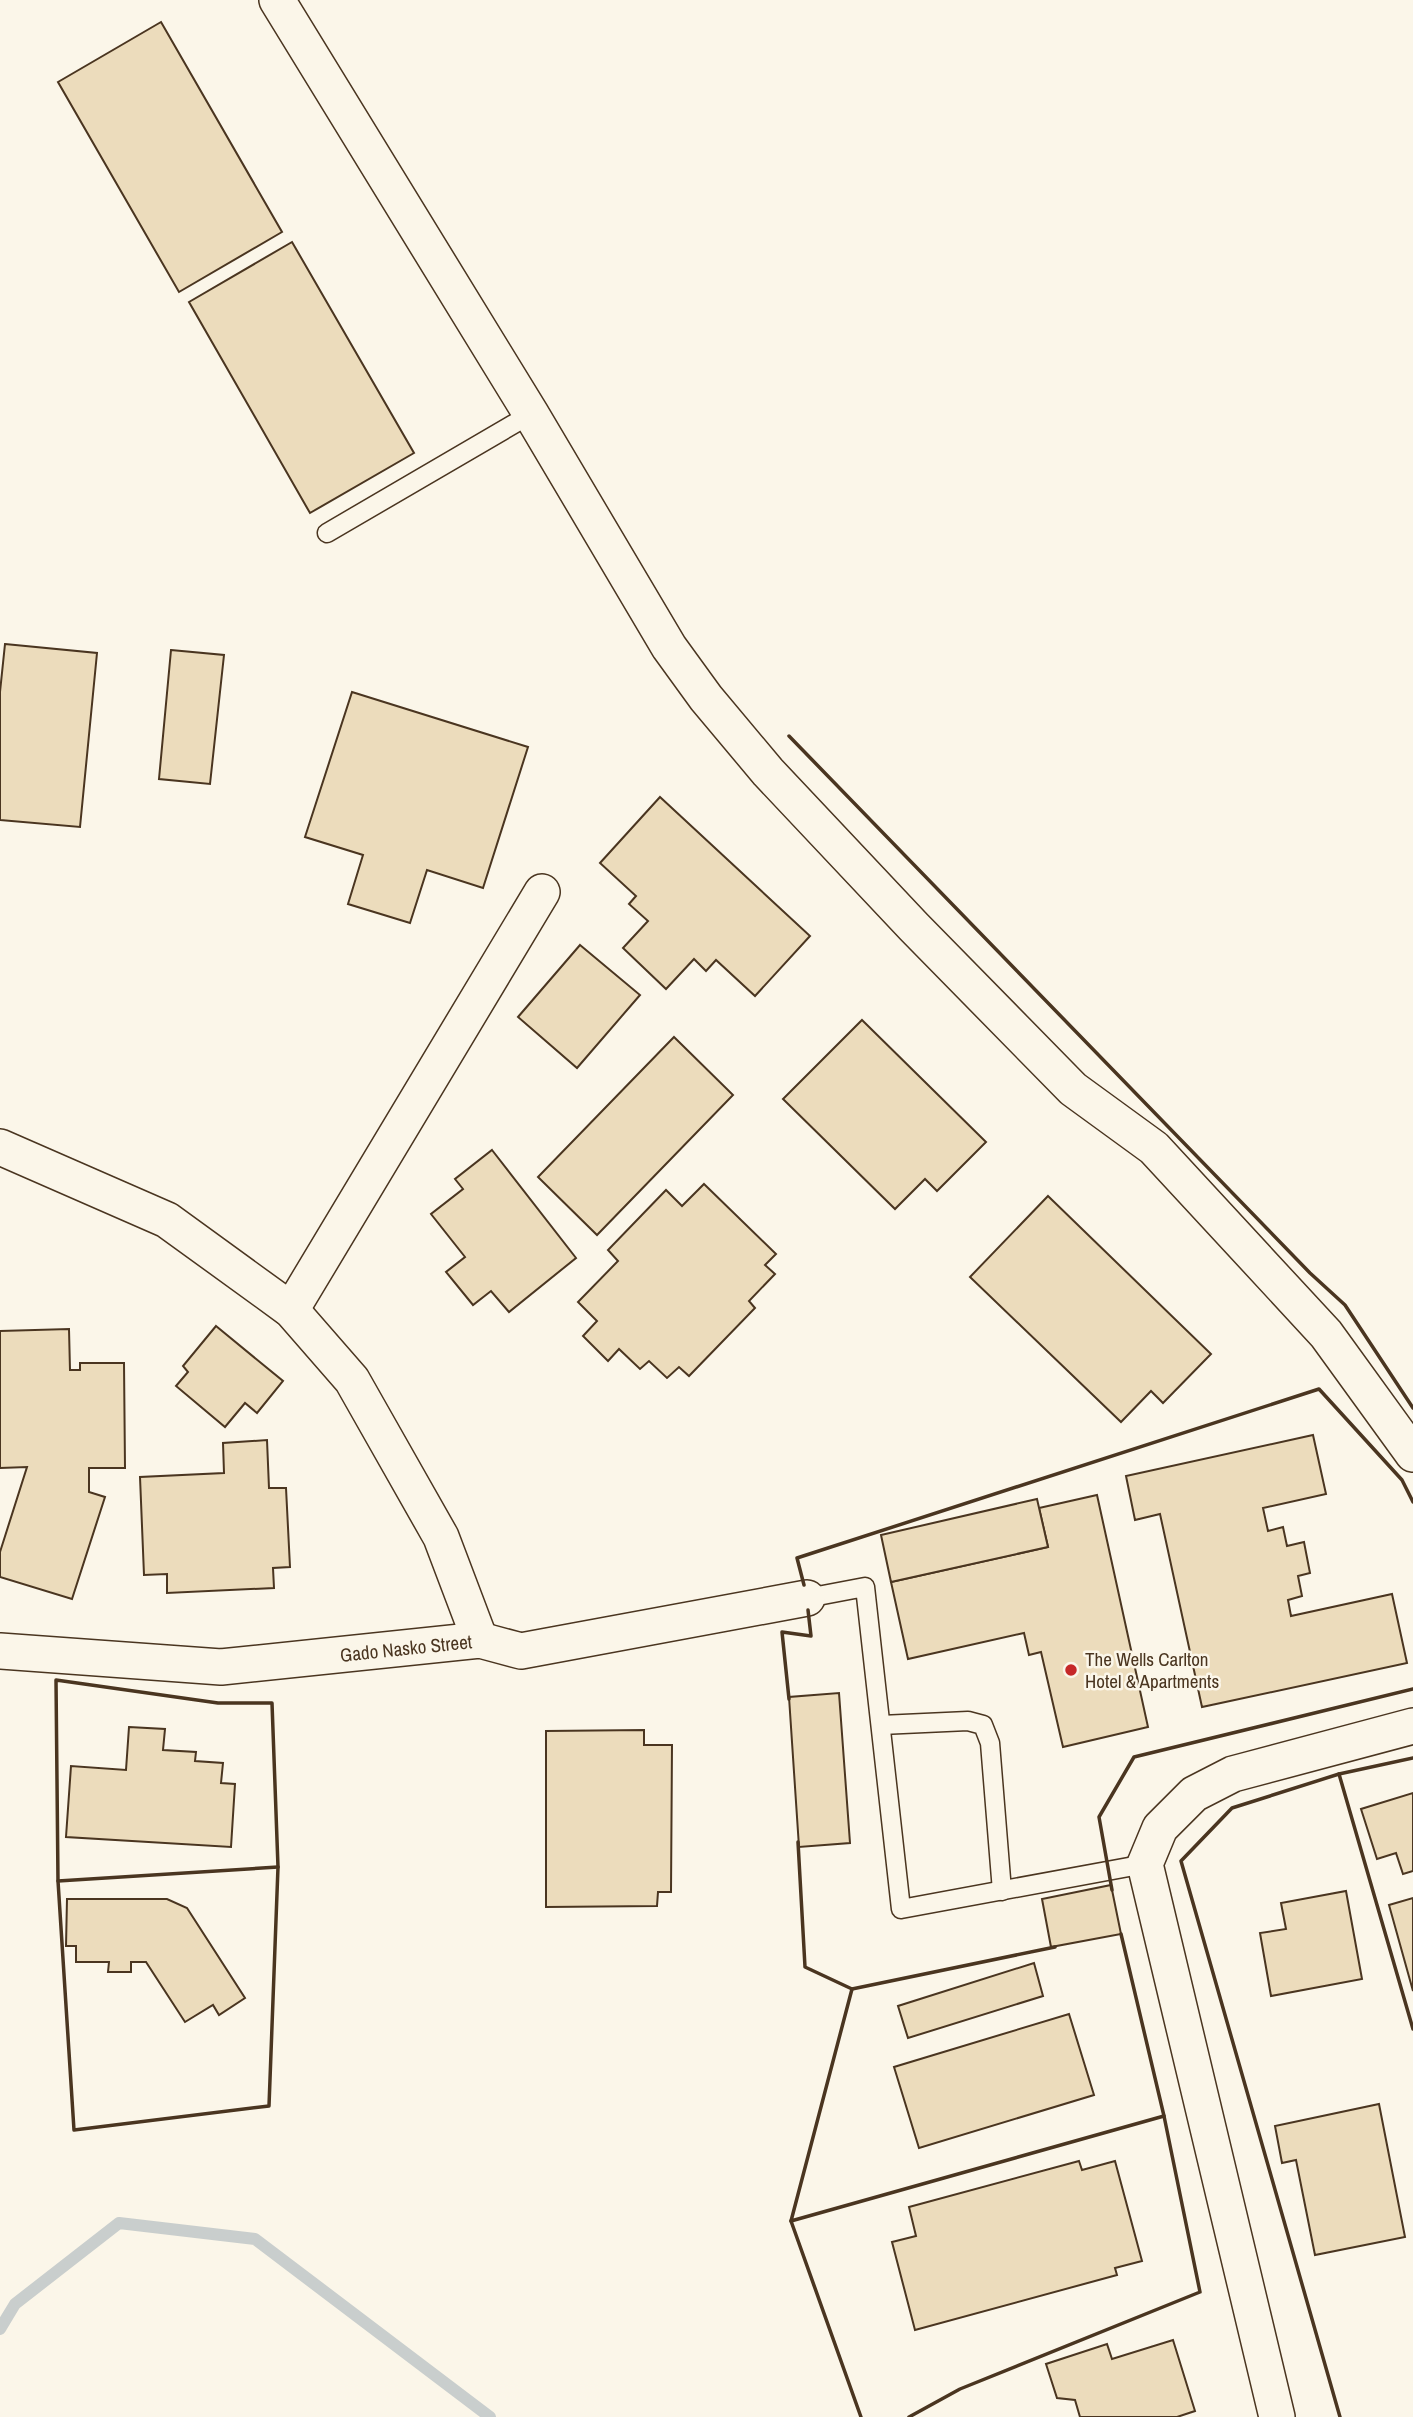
<svg xmlns="http://www.w3.org/2000/svg" width="1413" height="2417" font-family="'Archivo Narrow',sans-serif">
<rect width="100%" height="100%" fill="#fbf6e9"/>
<g fill="none" stroke-linecap="round" stroke-linejoin="round">
<!-- stream -->
<polyline stroke="#c9cecd" stroke-width="12" points="0,2329 15,2304 119,2223 255,2239 490,2417"/>
</g>
<!-- building -->
<g fill="#ecdcbc" stroke="#4a3520" stroke-width="2">
<polygon points="161,22 282,232 179,292 58,82"/>
<polygon points="292,242 414,453 310,513 189,302"/>
<polygon points="5,644 97,653 80,827 0,820 0,692"/>
<polygon points="171,650 224,655 210,784 159,779"/>
<polygon points="352,692 528,747 483,888 427,870 410,923 348,904 363,855 305,837"/>
<polygon points="660,797 810,936 755,996 716,960 706,971 694,959 666,989 623,948 648,921 629,904 636,896 600,863"/>
<polygon points="580,945 640,995 577,1068 518,1017"/>
<polygon points="862,1020 986,1142 937,1191 925,1179 895,1209 783,1099"/>
<polygon points="674,1037 733,1095 597,1235 538,1177"/>
<polygon points="492,1150 576,1258 509,1312 491,1291 473,1305 446,1272 465,1257 431,1214 463,1189 455,1179"/>
<polygon points="704,1184 776,1254 765,1265 775,1274 749,1301 755,1308 689,1376 679,1367 667,1378 649,1361 640,1369 619,1349 608,1361 583,1336 597,1321 578,1302 618,1261 608,1250 666,1190 682,1206"/>
<polygon points="1048,1196 1211,1354 1163,1403 1151,1391 1121,1422 970,1277"/>
<polygon points="216,1326 283,1381 257,1413 245,1403 225,1427 176,1386 188,1372 183,1366"/>
<polygon points="69,1329 70,1370 80,1370 80,1363 124,1363 125,1468 89,1468 89,1492 105,1497 72,1599 0,1577 0,1552 27,1467 0,1468 0,1331"/>
<polygon points="1313,1435 1326,1494 1263,1508 1268,1531 1283,1527 1287,1546 1304,1542 1310,1573 1298,1576 1302,1596 1288,1600 1291,1616 1392,1594 1407,1663 1202,1707 1160,1514 1135,1520 1126,1476"/>
<polygon points="267,1440 269,1488 286,1488 290,1567 273,1568 274,1588 167,1593 167,1574 144,1575 140,1477 224,1473 223,1443"/>
<polygon points="1097,1495 1148,1727 1063,1747 1041,1652 1029,1655 1024,1633 908,1659 891,1582 1048,1547 1039,1508"/>
<polygon points="1037,1499 1048,1547 891,1582 881,1535"/>
<polygon points="839,1693 850,1843 799,1847 789,1697"/>
<polygon points="129,1727 165,1729 163,1750 196,1752 195,1761 223,1763 221,1783 235,1784 231,1847 66,1837 71,1766 126,1770"/>
<polygon points="644,1730 644,1745 672,1745 671,1892 658,1892 657,1906 546,1907 546,1731"/>
<polygon points="1413,1793 1413,1871 1403,1874 1396,1853 1377,1859 1361,1809"/>
<polygon points="1111,1885 1121,1934 1051,1947 1042,1899"/>
<polygon points="1346,1891 1362,1979 1271,1996 1260,1933 1286,1929 1281,1903"/>
<polygon points="1413,1898 1413,1991 1389,1905"/>
<polygon points="67,1899 167,1899 187,1908 245,1998 219,2015 213,2005 185,2022 146,1962 131,1962 131,1972 108,1972 109,1962 76,1962 76,1946 66,1946"/>
<polygon points="1034,1963 1043,1996 908,2038 898,2006"/>
<polygon points="1069,2014 1094,2095 919,2148 894,2067"/>
<polygon points="1379,2104 1405,2237 1315,2255 1296,2160 1282,2163 1275,2126"/>
<polygon points="1079,2161 1082,2170 1115,2161 1142,2261 1115,2268 1117,2275 915,2330 892,2242 916,2236 909,2207"/>
<polygon points="1173,2340 1195,2411 1177,2417 1080,2417 1075,2400 1057,2398 1046,2364 1107,2344 1112,2359"/>
</g>
<g fill="none" stroke-linecap="round" stroke-linejoin="round">
<!-- lane casing -->
<g stroke="#4a3520" stroke-width="21">
<g id="lane">
<polyline points="327,533 531,414"/>
<polyline points="807,1598 865,1587 901,1909 1145,1864"/>
<polyline points="881,1725 968,1721 983,1725 990,1743 1002,1891"/>
</g>
</g>
<!-- street casing -->
<g stroke="#4a3520" stroke-width="38">
<g id="street">
<polyline points="277,0 531,414 669,647 706,698 768,772 914,927 1073,1089 1154,1148 1326,1334 1413,1454"/>
<polyline points="0,1147 167,1220 291,1310 352,1380 441,1537 480,1640"/>
<polyline points="291,1310 542,892"/>
<polyline points="0,1651 221,1667 480,1640 521,1651 807,1598"/>
<polyline points="1277,2417 1145,1864 1160,1828 1194,1794 1233,1774 1413,1726"/>
</g>
</g>
<!-- lane -->
<use href="#lane" stroke="#fbf6e9" stroke-width="18"/>
<!-- street -->
<use href="#street" stroke="#fbf6e9" stroke-width="35"/>
<!-- wall -->
<g stroke="#4a3520" stroke-width="3.5">
<polyline points="789,736 1310,1273 1345,1305 1413,1408"/>
<polyline points="804,1585 797,1558 1319,1389 1402,1480 1413,1502"/>
<polygon points="56,1680 218,1703 272,1703 278,1867 269,2106 74,2130 58,1881"/>
<polyline points="789,1699 782,1632 811,1636 808,1610"/>
<polyline points="1339,1774 1413,2029"/>
<polyline points="798,1842 805,1967 852,1989 1055,1947"/>
<polyline points="58,1881 278,1867"/>
<polyline points="1112,1890 1099,1817 1134,1757 1413,1689"/>
<polyline points="852,1989 791,2221 1164,2116 1121,1934"/>
<polyline points="791,2221 861,2417"/>
<polyline points="909,2417 960,2389 1200,2292 1164,2116"/>
<polyline points="1340,2417 1181,1861 1232,1808 1339,1774 1413,1758"/>
</g>
</g>
<!-- markers -->
<circle fill="#c62828" stroke="#fbf6e9" stroke-width="2.5" cx="1071" cy="1670" r="7"/>
<g text-anchor="middle" stroke-width="5" stroke-linejoin="round" paint-order="stroke">
<!-- street labels -->
<g font-size="19" fill="#4a3520" stroke="#fbf6e9">
<text transform="translate(406 1648) rotate(-6)" y="7">Gado Nasko Street</text>
</g>
<!-- poi labels -->
<g font-size="19" fill="#4a3520" stroke="#fbf6e9" text-anchor="start">
<text x="1085" y="1666">The Wells Carlton<tspan x="1085" dy="22">Hotel &amp; Apartments</tspan></text>
</g>
</g>
</svg>
